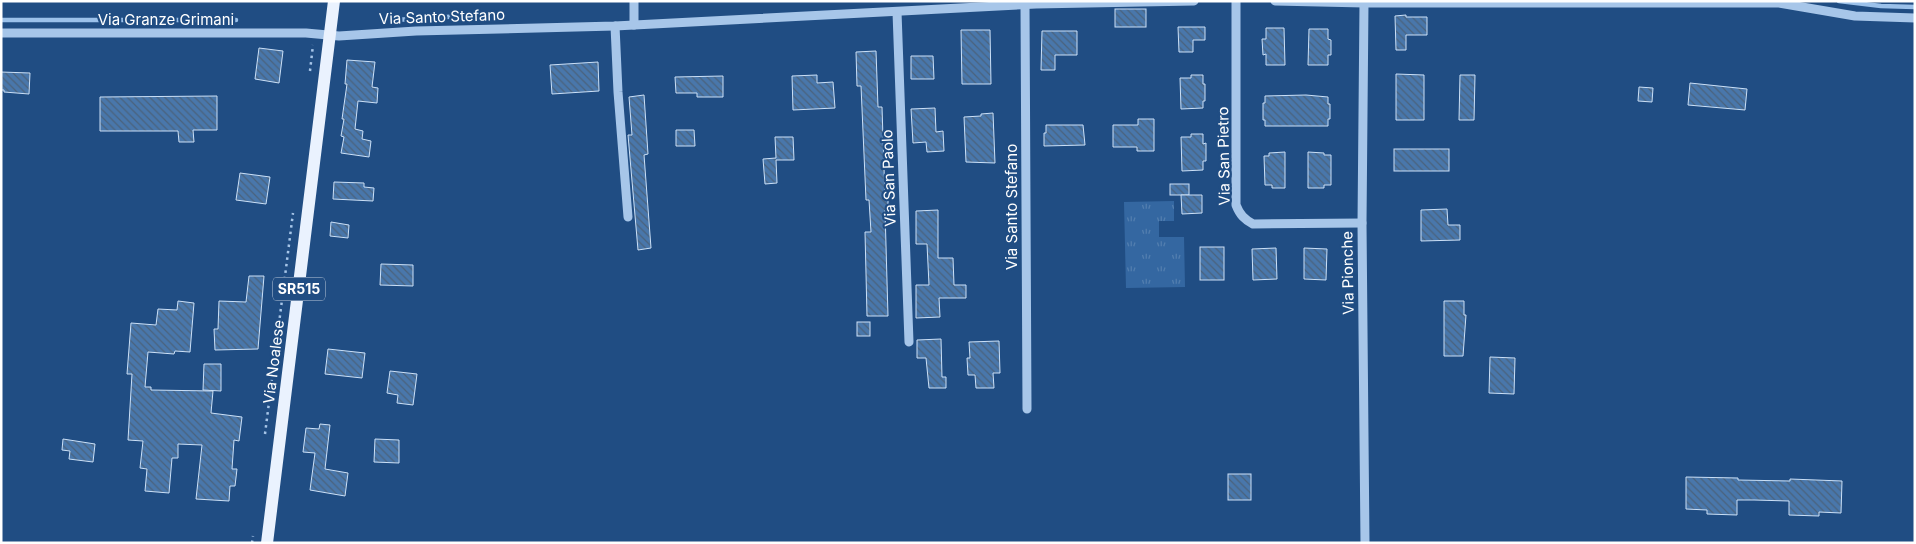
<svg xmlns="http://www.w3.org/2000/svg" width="1916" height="544" font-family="Inter,sans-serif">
<defs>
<pattern id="grass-tufts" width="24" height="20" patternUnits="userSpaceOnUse" patternTransform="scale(1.25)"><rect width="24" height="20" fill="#3467a1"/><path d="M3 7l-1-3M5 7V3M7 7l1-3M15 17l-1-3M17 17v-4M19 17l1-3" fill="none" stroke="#527eaf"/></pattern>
<pattern id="building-back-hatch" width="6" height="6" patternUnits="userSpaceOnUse" patternTransform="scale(1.25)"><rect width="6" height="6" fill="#4977ab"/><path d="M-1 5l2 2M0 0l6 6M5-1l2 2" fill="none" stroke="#4a627c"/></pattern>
</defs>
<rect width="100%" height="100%" fill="#204d83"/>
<!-- grass -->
<polygon fill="url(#grass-tufts)" points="1174,201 1174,221 1159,221 1159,237 1184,237 1185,287 1126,288 1124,202"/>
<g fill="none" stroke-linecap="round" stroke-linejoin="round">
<!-- stream -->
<g stroke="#9bc1ea" stroke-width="4.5">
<polyline points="1839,1 1881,6 1915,7"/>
<polyline points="1,20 236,20"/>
<polyline points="395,20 463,16"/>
</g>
</g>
<!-- building -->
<g fill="url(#building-back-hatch)" stroke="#cbe0f7">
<rect x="1115" y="9" width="31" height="18"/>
<polygon points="1406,15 1406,17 1427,17 1427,35 1406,35 1406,50 1396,50 1395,16"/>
<polygon points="1178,27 1205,27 1205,40 1193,40 1193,52 1179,52"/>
<polygon points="1266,28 1284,28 1285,65 1266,65 1266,54 1263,55 1262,39 1266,39"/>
<polygon points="1309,29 1328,29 1328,39 1331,40 1331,55 1328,55 1328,65 1308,65"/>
<polygon points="961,30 990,30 991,84 962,84"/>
<polygon points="1042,31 1077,31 1077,55 1055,55 1055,70 1041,70"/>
<polygon points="259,48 283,51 279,83 255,79"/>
<polygon points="876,51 878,107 882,107 885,199 888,199 888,210 885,210 888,316 867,316 865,232 871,232 869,200 866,200 861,86 857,86 856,52"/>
<polygon points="911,56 933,56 934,79 911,79"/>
<polygon points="347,60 375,62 372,87 378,88 377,103 358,101 355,129 363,131 362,139 371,141 369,157 341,153 344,137 341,136 344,119 342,119 347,84 345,84"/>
<polygon points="598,62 599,91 552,94 550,65"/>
<polygon points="1,72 30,73 29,94 4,92 4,90 1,90"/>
<polygon points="1396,74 1424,75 1424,120 1396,120"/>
<polygon points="817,75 817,83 833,82 835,108 793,110 792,76"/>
<polygon points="1191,75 1203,75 1203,84 1205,84 1205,101 1203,101 1203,108 1181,109 1180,78 1191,78"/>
<polygon points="1460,75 1475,75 1474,120 1459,120"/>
<polygon points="723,76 723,97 697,97 697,93 676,93 675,77"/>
<polygon points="1690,83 1747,89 1745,110 1688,105"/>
<polygon points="1639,87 1653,88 1652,102 1638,101"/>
<polygon points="644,95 648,154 644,155 651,248 638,250 628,135 632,135 629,97"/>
<polygon points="1306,95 1328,97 1328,104 1330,104 1330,119 1328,119 1328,126 1265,126 1265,120 1263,120 1263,103 1265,103 1265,96"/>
<polygon points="217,96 217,130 193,130 194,142 179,142 178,131 100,131 100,97"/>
<polygon points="935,108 936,132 943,131 944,151 927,152 926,142 913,143 911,109"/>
<polygon points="993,113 995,163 966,162 964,117 981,116 981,114"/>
<polygon points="1138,119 1154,119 1154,151 1137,151 1137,147 1113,147 1113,125 1138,125"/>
<polygon points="1046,125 1083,125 1085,145 1044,146 1044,133 1046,133"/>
<polygon points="676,130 694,130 695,146 676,146"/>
<polygon points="1191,134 1203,134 1203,144 1206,143 1206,161 1203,161 1203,170 1182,171 1181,137 1191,137"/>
<polygon points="775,137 793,137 794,160 776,160 777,183 765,184 763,159 776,158"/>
<rect x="1394" y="149" width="55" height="22"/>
<polygon points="1285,152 1285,188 1272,188 1272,185 1265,185 1264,156 1269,156 1269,153"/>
<polygon points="1308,152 1324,153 1324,155 1331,155 1331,185 1324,185 1324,188 1308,188"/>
<polygon points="240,173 270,177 266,204 236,200"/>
<polygon points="334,182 364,183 364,187 374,188 373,201 333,199"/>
<rect x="1170" y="184" width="19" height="11"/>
<polygon points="1181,195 1202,195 1202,213 1182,214"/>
<polygon points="1447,209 1448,225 1460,225 1460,240 1421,241 1421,210"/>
<polygon points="938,210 938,258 953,258 954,285 966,285 966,298 939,298 940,317 916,318 916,285 929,285 927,244 916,244 916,211"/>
<polygon points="331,222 349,225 348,238 330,236"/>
<rect x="1200" y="247" width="24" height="33"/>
<polygon points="1276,248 1277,279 1253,280 1252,249"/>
<polygon points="1304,248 1327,249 1326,280 1304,279"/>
<polygon points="381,264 413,265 413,286 380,285"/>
<polygon points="249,276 264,276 258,349 215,350 214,329 218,329 219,301 246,302"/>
<polygon points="178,301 194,303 190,352 175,351 174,354 148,352 145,387 151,387 151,390 213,391 211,413 242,417 239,441 234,440 232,469 237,469 235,486 230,486 229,501 196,499 202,445 178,444 178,458 172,458 169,493 145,491 147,469 140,468 143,441 128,440 132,374 127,374 131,323 156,325 158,309 177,310"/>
<polygon points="1444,301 1464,301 1464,315 1466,315 1463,356 1444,356"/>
<rect x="857" y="322" width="13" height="14"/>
<polygon points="941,339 942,377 946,377 946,388 929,388 926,358 917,358 917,340"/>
<polygon points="999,341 1000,373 993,373 994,388 976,388 975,375 968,375 967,358 970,358 969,342"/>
<polygon points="328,349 365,353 362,378 325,374"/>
<polygon points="1490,357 1515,358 1514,394 1489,393"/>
<polygon points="204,364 221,364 221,391 203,390"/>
<polygon points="390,371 417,374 413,405 397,403 398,395 387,393"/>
<polygon points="320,424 330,425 325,469 348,473 345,496 310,490 315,453 303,452 306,428 319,429"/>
<polygon points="63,439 95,444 93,462 69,459 70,451 62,450"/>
<polygon points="375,439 399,440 399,463 374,462"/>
<rect x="1228" y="474" width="23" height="26"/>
<polygon points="1686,477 1738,478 1738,480 1790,481 1790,479 1842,481 1841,513 1819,512 1819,516 1789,515 1789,501 1754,500 1737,500 1737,515 1707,514 1707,510 1686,509"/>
</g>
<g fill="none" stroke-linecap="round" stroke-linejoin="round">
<!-- path -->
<g stroke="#a7c6e9" stroke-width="2.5" stroke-dasharray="2.5 4" stroke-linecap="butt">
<polyline points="310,71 313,45"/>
<polyline points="265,434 293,213"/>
<polyline points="252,543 253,536"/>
</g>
<!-- minor -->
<g stroke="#a7c6e9" stroke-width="9">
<polyline points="634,1 634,25"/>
<path d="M 1236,1 L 1236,205 C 1240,215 1244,219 1253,224 L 1362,223"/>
<polyline points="1275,1 1364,3 1779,3 1855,16 1915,18"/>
<polyline points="1364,3 1362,223 1365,543"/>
<polyline points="1025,5 1027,409"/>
<polyline points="897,12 909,342"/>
<polyline points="615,26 618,92 628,217"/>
<polyline points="1,33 306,33 339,36 416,31 615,26 1036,4 1194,1"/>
</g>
<!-- major -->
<polyline stroke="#eaf2fe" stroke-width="12" points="267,543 334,1"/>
</g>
<g text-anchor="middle" stroke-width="4.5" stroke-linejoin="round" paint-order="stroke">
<!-- shield labels -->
<rect fill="#204d83" stroke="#bccada" stroke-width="1" x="273" y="277.5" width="52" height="23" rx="4"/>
<g font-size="14" font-weight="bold" fill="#fff">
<text x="299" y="294">SR515</text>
</g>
<!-- street labels -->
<g font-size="15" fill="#fff" stroke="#204d83">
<text transform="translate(442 17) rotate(-2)" y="5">Via Santo Stefano</text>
<text x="166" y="25">Via Granze Grimani</text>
<text transform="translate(1224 156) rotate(-91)" y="5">Via San Pietro</text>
<text transform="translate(889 178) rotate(-92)" y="5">Via San Paolo</text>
<text transform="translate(1012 207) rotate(-90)" y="5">Via Santo Stefano</text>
<text transform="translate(1348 273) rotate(-91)" y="5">Via Pionche</text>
<text transform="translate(274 362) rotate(-83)" y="5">Via Noalese</text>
</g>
</g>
<!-- border -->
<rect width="1916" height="544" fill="none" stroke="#ffffff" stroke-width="5"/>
</svg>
